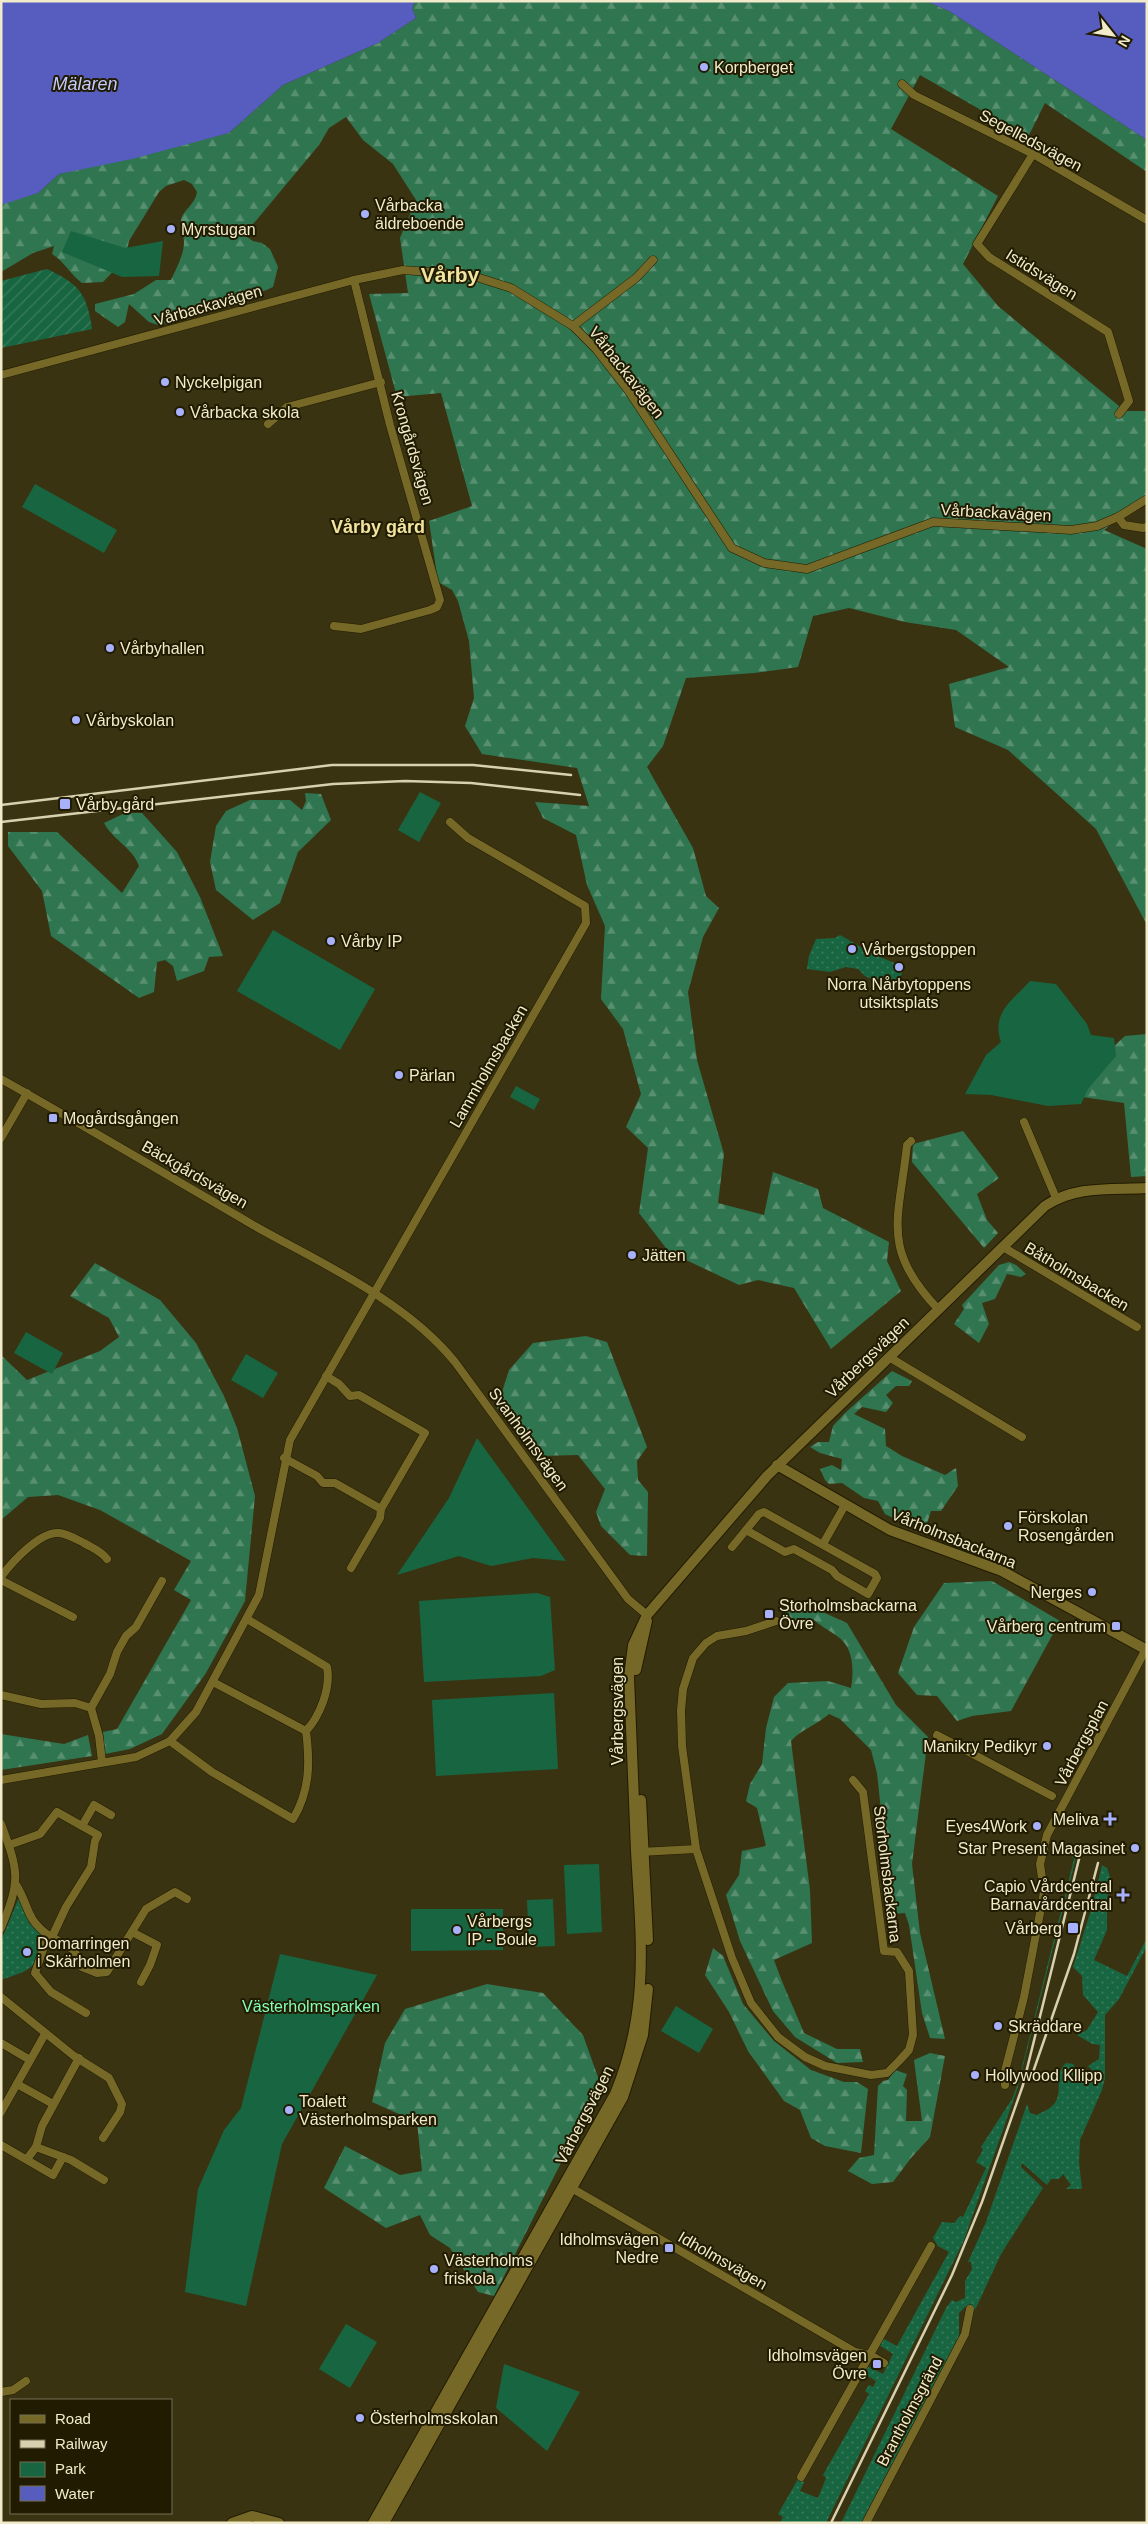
<svg xmlns="http://www.w3.org/2000/svg" width="1148" height="2524" font-family="Arial,sans-serif">
<defs>
<pattern id="grass-dots" width="8" height="8" patternUnits="userSpaceOnUse" patternTransform="scale(1.25)"><rect width="8" height="8" fill="#186641"/><path d="M2 2h.1M6 6h.1" fill="none" stroke="#3a7c5b" stroke-width="1.8" stroke-linecap="round"/></pattern>
<pattern id="forest-firs" width="22" height="20" patternUnits="userSpaceOnUse" patternTransform="scale(1.25)"><rect width="22" height="20" fill="#2f7550"/><path d="M5 1l3.5 6h-7zM16 11l3.5 6h-7z" fill="#588f70"/></pattern>
<pattern id="garden-furrows" width="10" height="10" patternUnits="userSpaceOnUse" patternTransform="scale(1.25)"><rect width="10" height="10" fill="#186641"/><path d="M-1 1l2-2M0 10L10 0M9 11l2-2" fill="none" stroke="#3a7c5b"/></pattern>
</defs>
<rect width="100%" height="100%" fill="#3a3311"/>
<!-- grass -->
<g fill="url(#grass-dots)">
<polygon points="840,935 873,954 904,967 897,987 890,988 865,976 858,969 846,967 830,972 807,969 809,956 816,939 835,938"/>
<polygon points="1060,1840 1078,1850 1017,2090 964,2240 826,2523 780,2523 783,2517 778,2514 798,2479 804,2482 800,2491 818,2498 826,2478 823,2475 869,2394 865,2391 869,2385 873,2387 876,2381 863,2373 867,2366 883,2374 893,2354 879,2345 882,2338 897,2346 949,2252 938,2246 933,2238 942,2222 954,2223 960,2216 963,2217 986,2168 976,2162 983,2150 981,2147 1012,2099 1018,2083 1074,1859"/>
<path d="M 1102,1865 L 1107,1868 L 1112,1883 L 1107,1897 L 1107,1930 L 1094,1960 L 1127,1976 L 1147,1938 L 1147,1946 L 1119,1999 L 1105,2015 L 1105,2078 L 1102,2090 L 1080,2140 L 1079,2162 L 1082,2189 L 1066,2189 L 1071,2185 L 1063,2174 L 1059,2179 L 1051,2179 L 1047,2185 L 1022,2163 L 1021,2167 L 1043,2188 L 1001,2254 L 975,2310 L 965,2307 L 959,2313 L 959,2336 L 861,2523 L 841,2523 L 946,2308 L 952,2300 L 956,2302 L 965,2298 L 965,2281 L 972,2269 L 971,2262 L 968,2262 L 986,2222 L 1027,2104 L 1030,2113 L 1037,2115 C 1042,2112 1050,2109 1054,2104 C 1064,2092 1053,2074 1066,2063 L 1073,2064 L 1079,2074 L 1084,2074 L 1091,2082 L 1093,2080 L 1095,2073 L 1088,2066 L 1099,2059 L 1100,2045 L 1092,2044 L 1077,2035 L 1087,2030 L 1098,2012 L 1083,1995 L 1082,1976 L 1073,1967 L 1091,1910 Z"/>
<path d="M 20,1895 L 29,1923 L 44,1937 C 35,1970 33,1969 1,1980 L 1,1941 Z"/>
</g>
<!-- forest -->
<g fill="url(#forest-firs)">
<path d="M 415,1 L 926,1 L 949,11 L 1147,140 L 1147,172 L 1045,103 L 1028,137 L 920,75 L 891,129 L 998,196 L 963,264 L 998,306 L 1125,411 L 1147,411 L 1147,496 L 1104,530 L 1147,549 L 1147,925 L 1096,829 L 1008,750 L 955,727 L 949,684 L 1009,667 L 956,630 L 905,622 L 849,608 L 813,616 L 798,667 L 754,673 L 686,678 L 663,746 L 647,767 L 693,848 L 706,896 L 719,908 L 703,937 L 688,992 L 697,1060 L 724,1154 L 718,1203 L 764,1215 L 773,1172 L 818,1189 L 823,1208 L 889,1242 L 887,1261 L 901,1291 L 831,1349 L 794,1288 L 758,1280 L 739,1285 L 669,1252 L 639,1213 L 648,1148 L 626,1127 L 641,1094 L 623,1029 L 601,999 L 605,926 L 587,885 L 576,835 L 543,818 L 535,802 L 589,806 L 577,768 L 482,754 L 465,726 L 474,698 L 469,641 L 458,601 L 452,590 L 438,582 L 429,521 L 472,506 L 441,393 L 397,397 L 369,294 L 408,293 L 400,238 L 416,200 L 393,164 L 363,140 L 346,117 L 329,128 L 319,145 L 244,235 L 253,241 L 262,243 L 270,249 L 278,267 L 273,287 L 231,306 L 197,304 L 167,323 L 158,325 L 149,322 L 129,304 L 125,322 L 118,327 L 95,311 L 95,304 L 134,294 L 156,280 L 171,280 C 176,269 184,255 184,242 C 184,234 180,227 181,219 C 184,209 195,205 197,192 L 192,184 L 184,180 L 166,186 L 159,192 L 129,241 L 125,259 L 103,282 L 82,283 C 70,274 64,261 52,254 L 54,246 L 33,253 L 1,272 L 1,203 L 38,193 L 59,174 L 229,133 L 283,85 L 378,43 L 416,18 L 412,8 Z"/>
<polygon points="305,793 321,794 331,820 298,852 280,903 253,920 216,890 210,862 216,826 226,811 250,800 290,800 302,810 306,801"/>
<path d="M 125,813 L 142,813 L 177,852 L 200,897 L 223,956 L 209,957 L 204,971 L 177,981 L 173,966 L 165,960 L 157,962 L 154,992 L 139,998 L 51,936 L 42,891 L 8,846 L 8,832 L 57,832 L 122,893 L 139,866 C 133,848 113,840 104,823 Z"/>
<polygon points="1147,1034 1147,1176 1131,1177 1124,1103 1082,1097 1093,1065 1125,1036"/>
<polygon points="963,1131 999,1178 977,1194 987,1220 998,1233 984,1248 912,1162 913,1144"/>
<polygon points="1009,1262 1016,1265 1026,1274 1021,1277 1007,1274 995,1299 982,1303 989,1324 979,1343 954,1324 964,1309 962,1305 999,1265"/>
<polygon points="95,1263 160,1300 196,1343 224,1396 237,1428 255,1496 245,1601 206,1673 162,1734 130,1749 105,1754 103,1732 117,1729 191,1600 174,1590 191,1561 100,1510 58,1495 28,1497 1,1520 1,1355 27,1380 100,1351 119,1337 109,1318 70,1296"/>
<polygon points="586,1336 607,1342 647,1447 637,1461 638,1480 648,1492 647,1556 630,1555 601,1526 596,1512 605,1489 578,1455 539,1456 497,1408 509,1370 533,1343"/>
<polygon points="892,1371 912,1381 909,1386 896,1386 886,1395 893,1403 886,1412 862,1407 854,1414 885,1429 886,1446 902,1456 945,1475 956,1468 958,1486 941,1511 931,1511 927,1523 918,1530 885,1514 878,1501 864,1498 842,1483 829,1484 825,1480 820,1469 832,1465 841,1470 842,1459 820,1453 810,1447 818,1442 829,1442 833,1426 845,1413"/>
<polygon points="992,1581 1060,1621 1011,1711 972,1716 957,1721 937,1696 917,1695 898,1673 914,1627 944,1583"/>
<path d="M 783,1605 L 818,1610 L 847,1623 L 896,1705 L 928,1737 L 912,1864 L 920,1933 L 945,2039 L 930,2038 L 922,2013 L 909,1925 L 905,1913 L 892,1914 L 877,1773 L 871,1750 L 840,1719 L 829,1714 C 817,1725 800,1730 791,1741 L 810,1890 L 812,1943 L 774,1960 C 783,1986 794,2008 804,2033 L 837,2049 L 860,2049 L 863,2062 L 837,2063 L 795,2037 L 773,2011 L 740,1941 L 726,1895 L 739,1875 L 742,1851 L 766,1846 L 757,1808 L 746,1801 L 750,1784 L 762,1764 L 766,1728 L 774,1697 L 788,1683 L 828,1681 L 851,1688 C 854,1671 854,1647 837,1636 C 829,1630 822,1627 814,1620 L 787,1620 Z"/>
<polygon points="1,1734 64,1744 88,1735 92,1756 1,1770"/>
<polygon points="713,1948 723,1956 743,2004 774,2041 811,2070 844,2082 857,2082 868,2089 861,2153 825,2146 811,2138 800,2110 784,2101 748,2051 729,2012 705,1975"/>
<polygon points="487,1984 543,1993 583,2035 599,2080 589,2107 494,2296 478,2292 450,2248 430,2235 420,2215 386,2228 324,2188 345,2146 400,2175 422,2171 417,2122 372,2102 385,2043 405,2009"/>
<polygon points="930,2053 945,2056 930,2137 911,2158 893,2182 872,2184 848,2171 859,2158 874,2155 878,2086 883,2081 888,2080 895,2070 907,2074 903,2086 907,2090 906,2121 922,2121 914,2060"/>
</g>
<!-- park -->
<g fill="#186641">
<polygon points="71,231 125,248 163,241 159,276 122,277 62,252"/>
<polygon points="35,484 117,530 104,553 22,507"/>
<polygon points="420,792 441,803 419,842 398,830"/>
<polygon points="273,930 375,989 340,1050 237,991"/>
<path d="M 1030,981 L 1056,984 L 1087,1024 L 1091,1035 L 1114,1038 L 1116,1056 L 1088,1089 L 1081,1104 L 1048,1106 L 991,1095 L 965,1094 L 986,1055 L 1001,1042 C 991,1013 1012,1001 1030,981 Z"/>
<polygon points="516,1086 540,1099 534,1110 510,1097"/>
<polygon points="26,1332 63,1353 52,1374 14,1353"/>
<polygon points="246,1354 278,1373 263,1398 231,1380"/>
<polygon points="477,1438 566,1561 533,1558 491,1566 459,1556 397,1575 449,1498"/>
<polygon points="537,1593 550,1597 555,1670 541,1676 424,1682 419,1601"/>
<polygon points="554,1693 558,1769 436,1776 432,1700"/>
<polygon points="599,1864 602,1932 567,1934 564,1865"/>
<polygon points="553,1899 555,1946 529,1947 527,1900"/>
<polygon points="411,1909 503,1909 503,1950 411,1951"/>
<polygon points="280,1954 377,1975 282,2144 246,2306 185,2292 198,2189 224,2130 241,2108"/>
<polygon points="676,2006 713,2029 699,2053 661,2031"/>
<polygon points="346,2324 377,2342 350,2388 319,2369"/>
<polygon points="504,2364 580,2392 547,2451 496,2408"/>
</g>
<!-- garden -->
<path fill="url(#garden-furrows)" d="M 47,269 C 79,284 87,294 92,329 L 1,348 L 1,281 Z"/>
<!-- water -->
<g fill="#575cbf">
<polygon points="1,1 415,1 412,8 416,18 378,43 283,85 229,133 132,159 59,174 38,193 4,204 1,203"/>
<polygon points="926,1 1147,1 1147,140 949,11"/>
</g>
<g fill="none" stroke-linecap="round" stroke-linejoin="round">
<!-- minor casing -->
<g stroke="#221b00" stroke-width="9">
<g id="minor">
<polyline points="902,84 914,95 1033,154 1147,220"/>
<polyline points="1033,154 977,244 989,257 1108,332 1129,401 1119,414"/>
<polyline points="573,326 636,278 653,260"/>
<polyline points="1,375 354,280 403,270 470,275 511,288 573,326 596,349 628,390 732,548 764,563 807,569 933,522 1071,530 1097,526 1118,517 1147,499"/>
<polyline points="268,424 287,407 381,382"/>
<polyline points="1118,517 1124,525 1143,528 1147,527"/>
<polyline points="334,626 361,629 430,610 437,607 440,600 390,425 354,280"/>
<path d="M 1,1079 C 86,1127 169,1176 253,1225 C 322,1264 405,1300 455,1362 L 628,1599 L 647,1615"/>
<polyline points="1024,1122 1056,1198"/>
<polyline points="1,1138 27,1093"/>
<path d="M 911,1141 L 907,1145 C 899,1220 880,1249 939,1310"/>
<polyline points="1003,1247 1137,1327"/>
<polyline points="889,1357 1022,1437"/>
<polyline points="326,1376 339,1384 350,1396 359,1395 425,1433 381,1509 380,1518 351,1568"/>
<polyline points="284,1458 317,1476 323,1483 335,1483 381,1509"/>
<polygon points="764,1512 875,1574 877,1578 868,1594 837,1576 832,1570 794,1549 785,1552 746,1530 759,1514"/>
<polyline points="823,1544 845,1505"/>
<polyline points="732,1547 746,1530"/>
<path d="M 1,1577 C 11,1563 40,1531 59,1533 C 68,1534 76,1539 84,1543 C 92,1548 101,1551 107,1559"/>
<polyline points="1,1580 73,1617"/>
<polyline points="776,1621 746,1631 717,1636 706,1643 693,1658 683,1689 681,1710 682,1746 696,1849 732,1958 751,2003 778,2037 805,2057 825,2066 871,2075 887,2073 899,2061 909,2050 913,2035 909,1971 897,1952 884,1951 863,1792 853,1780"/>
<polyline points="213,1682 306,1731"/>
<polyline points="1,1695 41,1704 75,1703 91,1708 99,1736 102,1762"/>
<polyline points="91,1708 110,1674 117,1652 126,1636 136,1627 162,1581"/>
<polyline points="937,1735 1052,1796"/>
<path d="M 170,1741 L 212,1772 L 293,1819 C 310,1791 310,1763 306,1731 C 320,1716 331,1688 327,1667 L 247,1619"/>
<polyline points="1,1780 136,1757 170,1741 196,1712 259,1595 290,1440 586,923 585,906 468,838 450,822"/>
<path d="M 1,1824 C 19,1872 21,1880 1,1928"/>
<polyline points="82,1826 94,1805 111,1815"/>
<polyline points="9,1845 40,1834 57,1812 98,1835 95,1841 91,1867 66,1907 52,1937"/>
<polyline points="640,1852 696,1849"/>
<path d="M 15,1883 C 30,1906 24,1917 48,1935 L 35,1973 L 51,1992 L 86,2013"/>
<polyline points="132,1932 157,1945 150,1965 141,1982"/>
<polyline points="50,1936 74,1950 82,1967 97,1973 107,1972 146,1909 175,1892 187,1899"/>
<polyline points="1,1997 74,2056 109,2078 122,2104 120,2112 103,2138"/>
<polyline points="1,2043 30,2060"/>
<polyline points="17,2084 53,2104"/>
<polyline points="1005,2085 1005,2071 1024,1997 1044,1892 1040,1864 1047,1835 1146,1649"/>
<polyline points="1,2112 45,2034"/>
<polyline points="1,2145 53,2175 63,2157"/>
<polyline points="36,2147 71,2160 104,2180"/>
<polyline points="27,2159 36,2147 42,2126 79,2058"/>
<polyline points="568,2186 855,2352 870,2355 884,2363"/>
<polyline points="1,2392 13,2390 26,2381"/>
<polyline points="801,2477 931,2246"/>
<polyline points="866,2523 965,2334 970,2309"/>
</g>
</g>
<!-- tertiary casing -->
<g stroke="#221b00" stroke-width="12">
<g id="tertiary">
<polyline points="777,1465 890,1530 1002,1571 1147,1650"/>
<polyline points="636,1670 647,1621"/>
<polyline points="641,1800 648,1940"/>
<polyline points="232,2523 252,2516 279,2523"/>
<path d="M 373,2523 L 615,2094 C 650,2009 641,1940 636,1851 C 634,1793 631,1735 629,1677 L 633,1645 L 647,1615 L 767,1476 L 1045,1206 C 1075,1185 1112,1190 1147,1188"/>
<polyline points="384,2523 623,2097 643,2035 648,1989"/>
</g>
</g>
<!-- minor -->
<use href="#minor" stroke="#766927" stroke-width="8"/>
<!-- tertiary -->
<use href="#tertiary" stroke="#766927" stroke-width="10"/>
<!-- rail -->
<g stroke="#d8d1b0" stroke-width="2.5">
<polyline points="1,805 332,765 473,765 571,775"/>
<polyline points="1,822 333,784 405,781 471,783 580,795"/>
<polyline points="1032,2075 1074,1954 1098,1863"/>
<polyline points="831,2523 952,2275 982,2202 1023,2085 1081,1851"/>
</g>
</g>
<!-- markers -->
<g fill="#a7b1fc" stroke="#201b01" stroke-width="2">
<circle cx="704" cy="67" r="5"/>
<circle cx="365" cy="214" r="5"/>
<circle cx="171" cy="229" r="5"/>
<circle cx="165" cy="382" r="5"/>
<circle cx="180" cy="412" r="5"/>
<circle cx="110" cy="648" r="5"/>
<circle cx="76" cy="720" r="5"/>
<rect x="59" y="798" width="12" height="12" rx="2.5"/>
<circle cx="331" cy="941" r="5"/>
<circle cx="852" cy="949" r="5"/>
<circle cx="899" cy="967" r="5"/>
<circle cx="399" cy="1075" r="5"/>
<rect x="48" y="1113" width="10" height="10" rx="2.5"/>
<circle cx="632" cy="1255" r="5"/>
<circle cx="1008" cy="1526" r="5"/>
<circle cx="1092" cy="1592" r="5"/>
<rect x="764" y="1609" width="10" height="10" rx="2.5"/>
<rect x="1111" y="1621" width="10" height="10" rx="2.5"/>
<circle cx="1047" cy="1746" r="5"/>
<path d="M1107.5 1811.5h5v5h5v5h-5v5h-5v-5h-5v-5h5z"/>
<circle cx="1037" cy="1826" r="5"/>
<circle cx="1135" cy="1848" r="5"/>
<path d="M1120.5 1887.5h5v5h5v5h-5v5h-5v-5h-5v-5h5z"/>
<rect x="1067" y="1922" width="12" height="12" rx="2.5"/>
<circle cx="457" cy="1930" r="5"/>
<circle cx="27" cy="1952" r="5"/>
<circle cx="998" cy="2026" r="5"/>
<circle cx="975" cy="2075" r="5"/>
<circle cx="289" cy="2110" r="5"/>
<rect x="664" y="2243" width="10" height="10" rx="2.5"/>
<circle cx="434" cy="2269" r="5"/>
<rect x="872" y="2359" width="10" height="10" rx="2.5"/>
<circle cx="360" cy="2418" r="5"/>
</g>
<g text-anchor="middle" stroke-width="4" stroke-linejoin="round" paint-order="stroke">
<!-- poi labels -->
<g font-size="16" fill="#f2ebcb" stroke="#201b01" text-anchor="start">
<text x="714" y="73">Korpberget</text>
<text x="375" y="211">Vårbacka<tspan x="375" dy="18">äldreboende</tspan></text>
<text x="181" y="235">Myrstugan</text>
<text x="175" y="388">Nyckelpigan</text>
<text x="190" y="418">Vårbacka skola</text>
<text x="120" y="654">Vårbyhallen</text>
<text x="86" y="726">Vårbyskolan</text>
<text x="76" y="810">Vårby gård</text>
<text x="341" y="947">Vårby IP</text>
<text x="862" y="955">Vårbergstoppen</text>
<text x="899" y="990" text-anchor="middle">Norra Nårbytoppens<tspan x="899" dy="18">utsiktsplats</tspan></text>
<text x="409" y="1081">Pärlan</text>
<text x="63" y="1124">Mogårdsgången</text>
<text x="642" y="1261">Jätten</text>
<text x="1018" y="1523">Förskolan<tspan x="1018" dy="18">Rosengården</tspan></text>
<text x="1082" y="1598" text-anchor="end">Nerges</text>
<text x="779" y="1611">Storholmsbackarna<tspan x="779" dy="18">Övre</tspan></text>
<text x="1106" y="1632" text-anchor="end">Vårberg centrum</text>
<text x="1037" y="1752" text-anchor="end">Manikry Pedikyr</text>
<text x="1099" y="1825" text-anchor="end">Meliva</text>
<text x="1027" y="1832" text-anchor="end">Eyes4Work</text>
<text x="1125" y="1854" text-anchor="end">Star Present Magasinet</text>
<text x="1112" y="1892" text-anchor="end">Capio Vårdcentral<tspan x="1112" dy="18">Barnavårdcentral</tspan></text>
<text x="467" y="1927">Vårbergs<tspan x="467" dy="18">IP - Boule</tspan></text>
<text x="1062" y="1934" text-anchor="end">Vårberg</text>
<text x="37" y="1949">Domarringen<tspan x="37" dy="18">i Skärholmen</tspan></text>
<text x="1008" y="2032">Skräddare</text>
<text x="985" y="2081">Hollywood Kllipp</text>
<text x="299" y="2107">Toalett<tspan x="299" dy="18">Västerholmsparken</tspan></text>
<text x="659" y="2245" text-anchor="end">Idholmsvägen<tspan x="659" dy="18">Nedre</tspan></text>
<text x="444" y="2266">Västerholms<tspan x="444" dy="18">friskola</tspan></text>
<text x="867" y="2361" text-anchor="end">Idholmsvägen<tspan x="867" dy="18">Övre</tspan></text>
<text x="370" y="2424">Österholmsskolan</text>
</g>
<!-- street labels -->
<g font-size="16" fill="#f2ebcb" stroke="#201b01">
<text transform="translate(1031 140) rotate(28)" y="6">Segelledsvägen</text>
<text transform="translate(1042 274) rotate(32)" y="6">Istidsvägen</text>
<text transform="translate(208 305) rotate(-16)" y="6">Vårbackavägen</text>
<text transform="translate(627 372) rotate(52)" y="6">Vårbackavägen</text>
<text transform="translate(413 448) rotate(74)" y="6">Krongårdsvägen</text>
<text transform="translate(996 512) rotate(3)" y="6">Vårbackavägen</text>
<text transform="translate(488 1066) rotate(-60)" y="6">Lammholmsbacken</text>
<text transform="translate(195 1174) rotate(30)" y="6">Bäckgårdsvägen</text>
<text transform="translate(1077 1276) rotate(31)" y="6">Båtholmsbacken</text>
<text transform="translate(867 1357) rotate(-44)" y="6">Vårbergsvägen</text>
<text transform="translate(529 1439) rotate(54)" y="6">Svanholmsvägen</text>
<text transform="translate(954 1538) rotate(22)" y="6">Vårholmsbackarna</text>
<text transform="translate(617 1711) rotate(-90)" y="6">Vårbergsvägen</text>
<text transform="translate(1081 1743) rotate(-62)" y="6">Vårbergsplan</text>
<text transform="translate(888 1874) rotate(83)" y="6">Storholmsbackarna</text>
<text transform="translate(584 2115) rotate(-63)" y="6">Vårbergsvägen</text>
<text transform="translate(723 2260) rotate(30)" y="6">Idholmsvägen</text>
<text transform="translate(909 2411) rotate(-62)" y="6">Brantholmsgränd</text>
</g>
<!-- park labels -->
<g font-size="16" fill="#81fcb9" stroke="#201b01">
<text x="311" y="2012">Västerholmsparken</text>
</g>
<!-- water labels -->
<g font-size="18" font-style="italic" fill="#c2cafe" stroke="#201b01">
<text x="85" y="90">Mälaren</text>
</g>
<!-- neighbourhood labels -->
<g font-size="18" font-weight="bold" fill="#f1e3a0" stroke="#201b01">
<text x="378" y="533">Vårby gård</text>
</g>
<!-- district labels -->
<g font-size="21" font-weight="bold" fill="#f1e3a0" stroke="#201b01">
<text x="450" y="282">Vårby</text>
</g>
</g>
<!-- border -->
<rect width="1148" height="2524" fill="none" stroke="#f2ebcb" stroke-width="5"/>
<!-- legend -->
<rect x="10" y="2399" width="162" height="115" fill="#201b01" stroke="#746e52"/>
<rect x="20" y="2415" width="25" height="8" fill="#766927" stroke="#746e52"/>
<text x="55" y="2424" font-size="15" fill="#f2ebcb">Road</text>
<rect x="20" y="2440" width="25" height="8" fill="#d8d1b0" stroke="#746e52"/>
<text x="55" y="2449" font-size="15" fill="#f2ebcb">Railway</text>
<rect x="20" y="2462" width="25" height="15" fill="#186641" stroke="#746e52"/>
<text x="55" y="2474" font-size="15" fill="#f2ebcb">Park</text>
<rect x="20" y="2486" width="25" height="15" fill="#575cbf" stroke="#746e52"/>
<text x="55" y="2499" font-size="15" fill="#f2ebcb">Water</text>
<!-- north arrow -->
<g transform="translate(1113 35) rotate(120)" stroke="#201b01" stroke-width="4" paint-order="stroke">
<path d="M0-4L9 19L0 12L-9 19Z" fill="#f2ebcb"/>
<text y="-8" font-size="14" font-weight="bold" text-anchor="middle" fill="#f2ebcb">N</text>
</g>
</svg>
